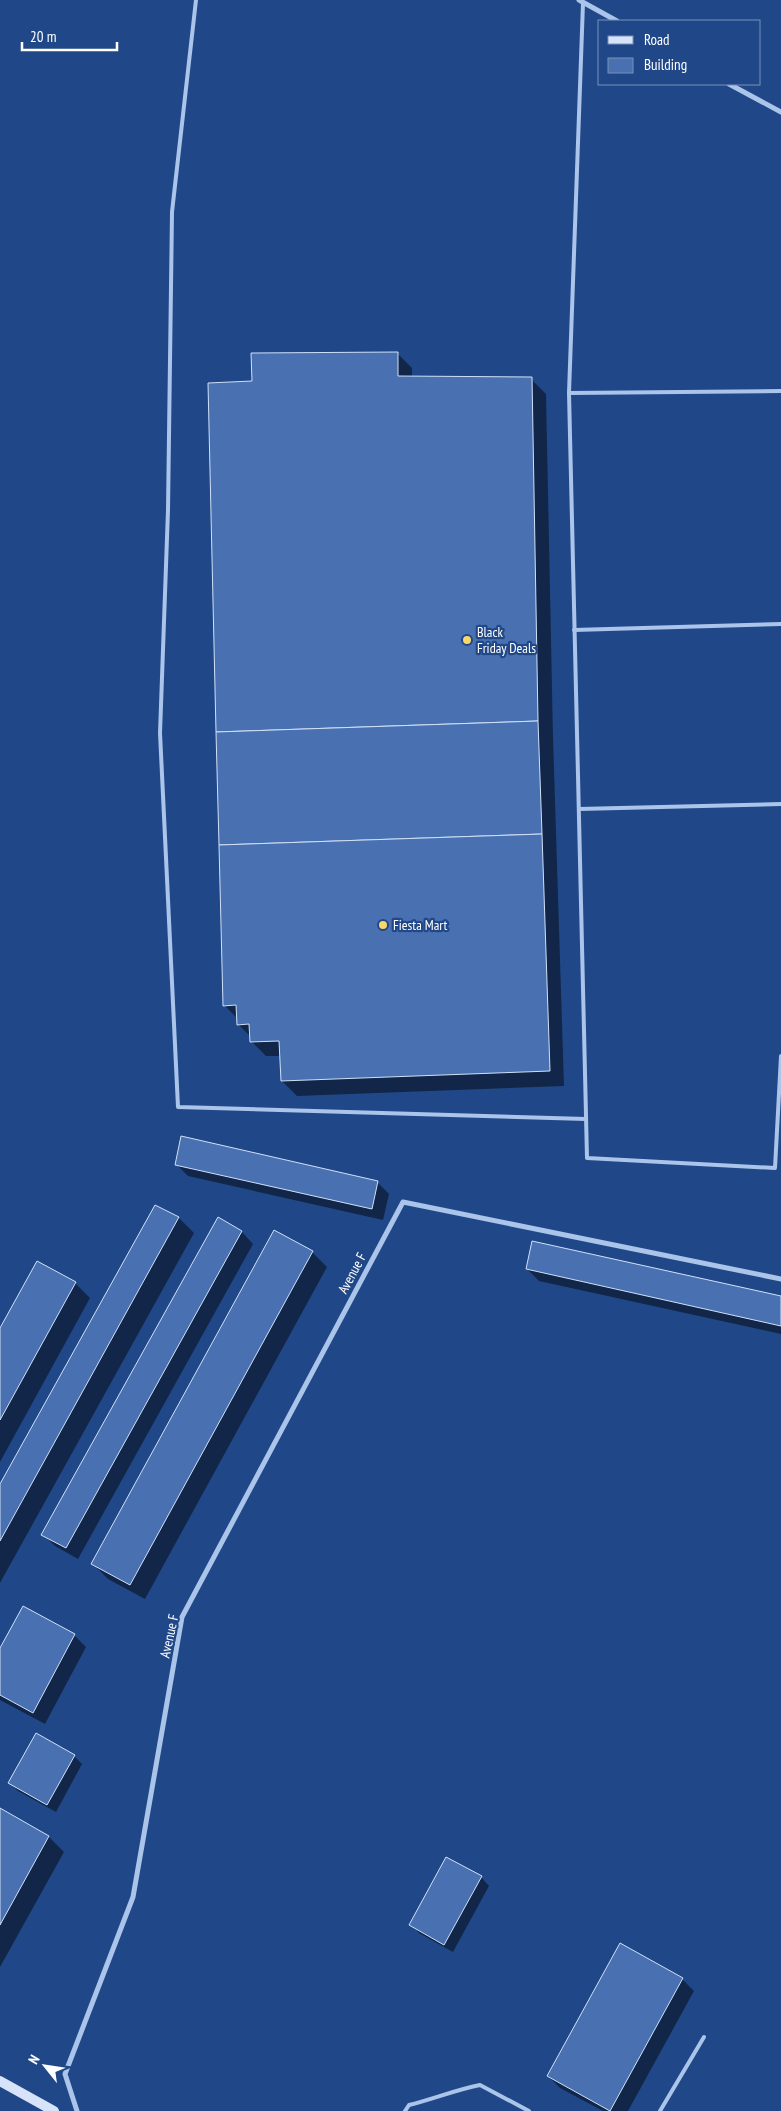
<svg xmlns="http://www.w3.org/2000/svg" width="781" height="2111" font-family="'PT Sans Narrow',sans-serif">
<rect width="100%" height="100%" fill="#204888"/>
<!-- shadow -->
<g fill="#0007">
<polygon points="397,353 412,368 412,377 531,379 546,394 553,737 564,1086 297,1096 282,1081 281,1056 266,1056 251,1041 251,1037 238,1024 238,1019 224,1005 253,382"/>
<polygon points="176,1164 377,1182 389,1194 383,1220 188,1176"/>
<polygon points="156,1207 179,1218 194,1233 0,1583 0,1487"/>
<polygon points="242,1232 253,1244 78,1559 55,1546 43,1534"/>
<polygon points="275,1232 312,1252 327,1267 145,1599 108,1579 93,1564"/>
<polygon points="527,1269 781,1297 781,1334 539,1281"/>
<polygon points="75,1283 90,1298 0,1462 0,1331"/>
<polygon points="74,1635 86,1647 45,1724 0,1700 0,1651"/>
<polygon points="74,1756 82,1764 56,1812 18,1791 10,1783"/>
<polygon points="0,1809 49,1837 64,1852 0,1967"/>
<polygon points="481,1877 489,1886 453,1952 419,1933 411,1924"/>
<polygon points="682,1979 694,1991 628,2111 603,2111 560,2088 548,2076"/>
</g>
<!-- building -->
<g fill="#4971b1" stroke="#d0e0f8">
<polygon points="398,352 398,376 532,377 538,721 216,732 208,383 252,381 251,353"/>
<polygon points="538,721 542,834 219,845 216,732"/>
<polygon points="542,834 550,1071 281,1081 279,1041 250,1042 249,1024 237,1025 236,1005 223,1006 219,845"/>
<polygon points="181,1136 378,1181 372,1209 175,1165"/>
<polygon points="155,1205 179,1217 0,1541 0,1484"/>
<polygon points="218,1217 242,1231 66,1548 41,1535"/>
<polygon points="274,1230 313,1251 130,1585 91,1564"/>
<polygon points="532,1241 781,1296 781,1326 526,1269"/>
<polygon points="37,1261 76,1282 0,1420 0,1328"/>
<polygon points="23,1606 75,1634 33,1713 0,1695 0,1648"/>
<polygon points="36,1733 75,1755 47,1805 8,1783"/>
<polygon points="0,1808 49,1836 0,1925"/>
<polygon points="446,1857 482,1876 444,1945 409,1925"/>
<polygon points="620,1943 683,1978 610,2111 547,2076"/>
</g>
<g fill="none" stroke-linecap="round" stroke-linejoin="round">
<!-- lane -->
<g stroke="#abc4ea" stroke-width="4">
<polyline points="196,0 172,212 168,510 160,733 178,1107 586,1119"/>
<polyline points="781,391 569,393 587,1158 775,1168 781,1056"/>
<polyline points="569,393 583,3"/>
<polyline points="574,630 781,624"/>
<polyline points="579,809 781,804"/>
<path d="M 405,2111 L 409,2105 C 433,2099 455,2090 480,2085 L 529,2111"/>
<polyline points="660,2111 704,2037"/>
</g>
<!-- street -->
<g stroke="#abc4ea" stroke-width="5">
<polyline points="579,0 617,21"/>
<polyline points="729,84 781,112"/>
<polyline points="77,2111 65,2074 133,1897 182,1617 403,1202 781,1279"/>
</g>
<!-- secondary -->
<polyline stroke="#d7e3f8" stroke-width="10" points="0,2081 54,2111"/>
</g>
<!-- markers -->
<g fill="#f8d86c" stroke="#204888" stroke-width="2">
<circle cx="467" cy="640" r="5"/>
<circle cx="383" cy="925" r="5"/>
</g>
<g text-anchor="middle" stroke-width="4.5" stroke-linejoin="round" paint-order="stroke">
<!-- poi labels -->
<g font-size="14" fill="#fff" stroke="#204888" text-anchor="start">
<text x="477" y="637">Black<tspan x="477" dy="16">Friday Deals</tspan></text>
<text x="393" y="930">Fiesta Mart</text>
</g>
<!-- street labels -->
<g font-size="14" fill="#fff" stroke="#204888">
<text transform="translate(352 1273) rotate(-62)" y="5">Avenue F</text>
<text transform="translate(169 1636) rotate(-78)" y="5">Avenue F</text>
</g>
</g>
<!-- legend -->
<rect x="598" y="20" width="162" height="65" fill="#204888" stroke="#7991b8"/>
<rect x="608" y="36" width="25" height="8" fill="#d7e3f8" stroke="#7991b8"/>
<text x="644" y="45" font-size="15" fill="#ffffff">Road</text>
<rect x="608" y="58" width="25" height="15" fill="#4971b1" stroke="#7991b8"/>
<text x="644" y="70" font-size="15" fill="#ffffff">Building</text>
<!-- north arrow -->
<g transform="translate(45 2066) rotate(300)" stroke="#204888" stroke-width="4" paint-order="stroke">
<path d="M0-4L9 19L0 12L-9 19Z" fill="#ffffff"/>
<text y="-8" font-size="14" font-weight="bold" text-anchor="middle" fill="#ffffff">N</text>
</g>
<!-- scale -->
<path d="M22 42v8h95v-8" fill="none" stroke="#ffffff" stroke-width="2.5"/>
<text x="30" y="42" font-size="15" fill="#ffffff" stroke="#204888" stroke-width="4" paint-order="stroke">20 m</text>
</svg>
